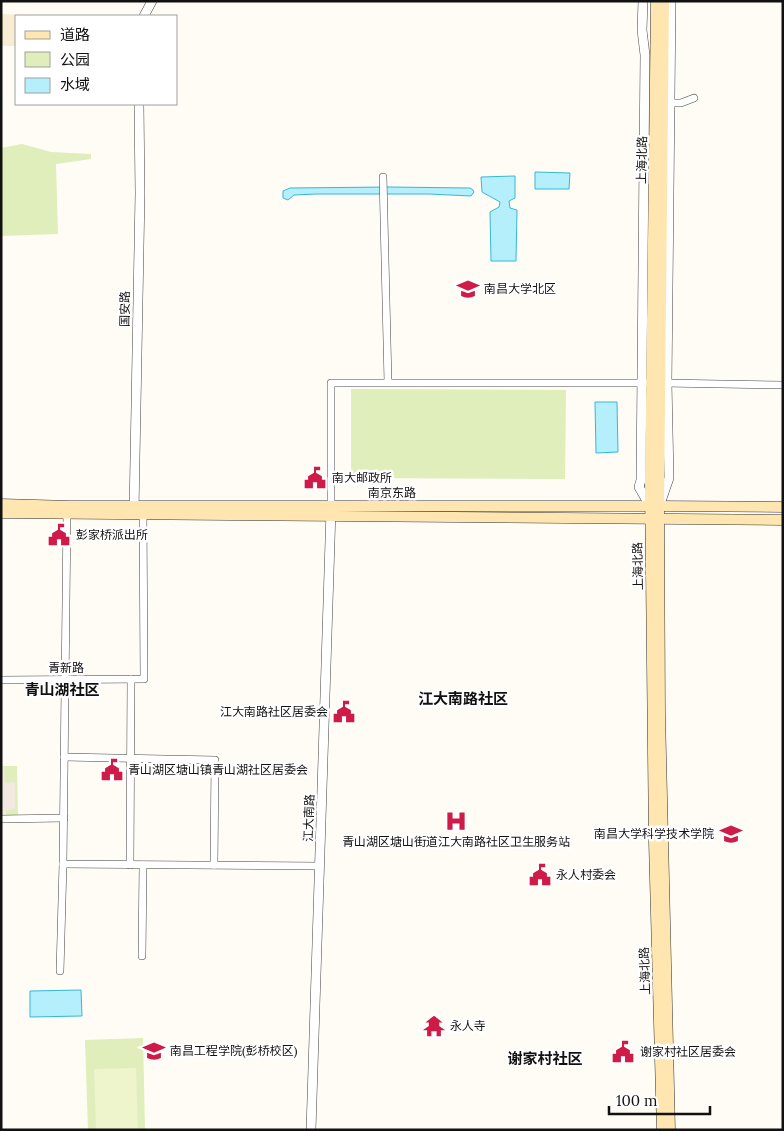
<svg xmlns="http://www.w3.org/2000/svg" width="784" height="1131" font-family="Lora,'Noto Sans SC',serif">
<rect width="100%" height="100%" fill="#fffbf5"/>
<!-- farmland -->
<polygon fill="#f8edd1" points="1,14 56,16 16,16 16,46 1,46"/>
<!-- green -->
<g fill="#dfeeba">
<polygon points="22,144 51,152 91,154 91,159 56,164 58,234 1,236 1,148"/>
<polygon points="351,389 566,390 565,479 351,478"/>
<polygon points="1,766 17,766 18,819 1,819"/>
<polygon points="143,1038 145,1130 88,1130 85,1040"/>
</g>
<!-- pitch -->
<polygon fill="#eef4cc" points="136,1068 138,1130 96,1130 94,1069"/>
<!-- plaza -->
<polygon fill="#f2eae1" points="1,766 4,766 5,783 15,782 15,809 6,810 6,817 1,817"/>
<!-- water -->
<g fill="#b4effb" stroke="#35b8d9">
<polygon points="535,172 570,173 569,189 535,189"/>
<polygon points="515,176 515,198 509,201 510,208 517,210 516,261 491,261 490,212 499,207 500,202 482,192 481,177"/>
<polygon points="388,187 470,188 473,190 474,192 471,196 429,194 316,194 294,195 288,200 283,198 283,191 290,188"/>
<polygon points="595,402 617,402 618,452 596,453"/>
<polygon points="81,990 82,1016 30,1017 30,991"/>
</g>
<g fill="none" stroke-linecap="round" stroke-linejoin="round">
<!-- minor casing -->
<g stroke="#444" stroke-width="8">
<g id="minor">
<polyline points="665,103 681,103 694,98"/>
<polyline points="383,177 388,382"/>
<polyline points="664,383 783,385"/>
<polyline points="331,506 331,383 646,383"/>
<polyline points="67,515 63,864 320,866"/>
<polyline points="1,680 144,679 143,510"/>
<polyline points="64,757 215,760 214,865"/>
<polyline points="1,819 64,818"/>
<polyline points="130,865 131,679"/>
<polyline points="142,956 143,865"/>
<polyline points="60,971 63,864"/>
</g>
</g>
<!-- tertiary casing -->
<g stroke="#444" stroke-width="10">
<g id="tertiary">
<polyline points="643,1 642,30 645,55 641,480 639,487 650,506"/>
<polyline points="144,16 152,1"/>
<polyline points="661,501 669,478 667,383 671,1"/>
<polyline points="134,512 140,194 139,104"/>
<polyline points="311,1130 331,510"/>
</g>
</g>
<!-- secondary casing -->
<g stroke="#333" stroke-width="11">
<g id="secondary">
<polyline points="656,1 650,482 654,842 662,1130"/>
<polyline points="664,1 659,506 660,714 670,1130"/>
<polyline points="1,504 70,506 659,506 783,507"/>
<polyline points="1,513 783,520"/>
</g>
</g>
<!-- minor -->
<use href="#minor" stroke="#fff" stroke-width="7"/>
<!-- tertiary -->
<use href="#tertiary" stroke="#fff" stroke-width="9"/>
<!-- secondary -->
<use href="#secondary" stroke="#ffe6b0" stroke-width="10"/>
</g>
<!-- icons -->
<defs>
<g id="university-bare" transform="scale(1.725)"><path d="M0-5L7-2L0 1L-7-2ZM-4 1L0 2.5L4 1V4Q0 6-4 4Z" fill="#ce1b48" stroke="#fff" stroke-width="2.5" paint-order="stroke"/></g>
<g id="civic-bare" transform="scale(1.725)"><path d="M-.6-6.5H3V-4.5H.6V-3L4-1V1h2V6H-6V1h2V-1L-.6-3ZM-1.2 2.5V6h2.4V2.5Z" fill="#ce1b48" stroke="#fff" stroke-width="2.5" paint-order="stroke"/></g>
<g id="hospital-bare" transform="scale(1.725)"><path d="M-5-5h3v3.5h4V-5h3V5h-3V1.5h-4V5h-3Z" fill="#ce1b48" stroke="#fff" stroke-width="2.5" paint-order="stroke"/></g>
<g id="temple-bare" transform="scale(1.725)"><path d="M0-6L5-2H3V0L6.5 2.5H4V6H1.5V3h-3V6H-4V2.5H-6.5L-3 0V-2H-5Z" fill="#ce1b48" stroke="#fff" stroke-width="2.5" paint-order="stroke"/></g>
</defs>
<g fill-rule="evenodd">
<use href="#university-bare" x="468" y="289"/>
<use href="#civic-bare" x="315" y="478"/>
<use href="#civic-bare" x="59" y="535"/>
<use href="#civic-bare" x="344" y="712"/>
<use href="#civic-bare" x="112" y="770"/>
<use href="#hospital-bare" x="456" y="821"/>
<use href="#university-bare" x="731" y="834"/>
<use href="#civic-bare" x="540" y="875"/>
<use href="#temple-bare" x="434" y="1026"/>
<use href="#university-bare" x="154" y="1051"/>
<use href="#civic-bare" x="623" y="1052"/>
</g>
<g text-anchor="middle" stroke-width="5" stroke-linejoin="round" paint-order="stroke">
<!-- street labels -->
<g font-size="12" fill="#111" stroke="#fff">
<text transform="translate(642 160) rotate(-89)" y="4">上海北路</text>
<text transform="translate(125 309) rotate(-89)" y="4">国安路</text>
<text x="392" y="497">南京东路</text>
<text transform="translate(638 566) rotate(-91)" y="4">上海北路</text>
<text x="66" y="672">青新路</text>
<text transform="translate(309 818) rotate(-88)" y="4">江大南路</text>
<text transform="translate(645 971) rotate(-92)" y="4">上海北路</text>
</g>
<!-- poi labels -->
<g font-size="12" fill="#111" stroke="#fff" text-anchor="start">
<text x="484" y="293">南昌大学北区</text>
<text x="332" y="482">南大邮政所</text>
<text x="76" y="539">彭家桥派出所</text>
<text x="328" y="716" text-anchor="end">江大南路社区居委会</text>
<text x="128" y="774">青山湖区塘山镇青山湖社区居委会</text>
<text x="714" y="838" text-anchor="end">南昌大学科学技术学院</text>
<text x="456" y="846" text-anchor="middle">青山湖区塘山街道江大南路社区卫生服务站</text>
<text x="556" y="879">永人村委会</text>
<text x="450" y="1030">永人寺</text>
<text x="170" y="1055">南昌工程学院(彭桥校区)</text>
<text x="640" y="1056">谢家村社区居委会</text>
</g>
<!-- quarter labels -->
<g font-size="15" font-weight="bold" fill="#111" stroke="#fff">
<text x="62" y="695">青山湖社区</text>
<text x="463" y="704">江大南路社区</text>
<text x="545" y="1064">谢家村社区</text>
</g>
</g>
<!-- border -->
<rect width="784" height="1131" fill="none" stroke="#111111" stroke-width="5"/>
<!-- legend -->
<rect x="15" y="15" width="162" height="90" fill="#ffffff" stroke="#a0a0a0"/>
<rect x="25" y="31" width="25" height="8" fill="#ffe6b0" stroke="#a0a0a0"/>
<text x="60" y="40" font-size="15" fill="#111111">道路</text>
<rect x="25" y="52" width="25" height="15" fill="#dfeeba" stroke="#a0a0a0"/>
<text x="60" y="65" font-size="15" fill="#111111">公园</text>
<rect x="25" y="78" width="25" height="15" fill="#b4effb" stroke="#a0a0a0"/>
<text x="60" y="90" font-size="15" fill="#111111">水域</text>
<!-- scale -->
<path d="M609 1106v8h101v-8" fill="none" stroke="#111111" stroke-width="2.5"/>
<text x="616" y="1106" font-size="15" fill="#111111" stroke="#ffffff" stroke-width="4" paint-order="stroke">100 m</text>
</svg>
